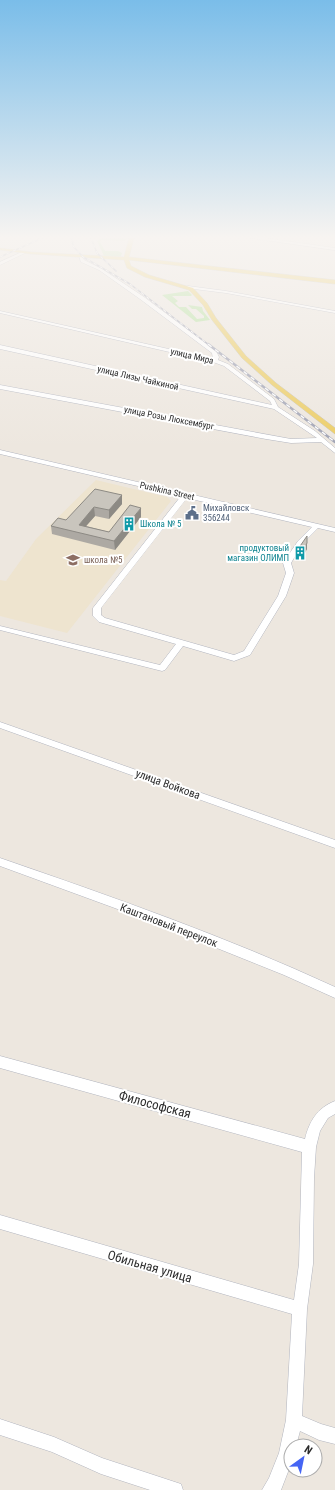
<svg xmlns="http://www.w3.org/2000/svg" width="335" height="1490" font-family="'Roboto Condensed',sans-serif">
<rect width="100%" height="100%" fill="#ede7df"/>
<!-- education -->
<polygon fill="#eee4cf" points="96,480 167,497 171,501 67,633 0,616 0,580 6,581 36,539"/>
<!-- green -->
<g fill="#b4e19d">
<polygon points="102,238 127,239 124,241 101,240 100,242 105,251 118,251 122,253 121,256 117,257 104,256 97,241"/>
<polygon points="188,291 192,295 191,296 172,296 178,301 175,303 179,307 186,307 197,319 204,318 204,316 196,309 192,309 188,305 202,307 203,311 210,320 196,322 162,295"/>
</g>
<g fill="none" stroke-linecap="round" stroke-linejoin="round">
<!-- minor casing -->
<g stroke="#b2b5bf" stroke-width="1">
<g id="minor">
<polygon points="250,238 264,238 335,248 335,250"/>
<polygon points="22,252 25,253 0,265 0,262"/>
<polygon points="79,255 81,255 84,260 102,269 144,297 216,351 219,357 218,360 228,364 274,399 278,407 315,431 335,448 335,453 321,442 291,443 266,439 0,389 0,385 291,439 317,438 274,409 0,349 0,345 272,405 270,401 224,366 213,362 0,313 0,311 213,359 212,353 140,299 99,270 81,262"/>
<polygon points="188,286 226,291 335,311 335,313 226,293 186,288"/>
<path d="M 0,450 L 335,528 L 335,532 L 318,528 L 303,543 L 291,563 L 294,573 L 286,596 L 250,655 L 234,661 L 183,646 L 165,670 L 162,671 L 0,630 L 0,626 L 160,665 L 176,644 L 99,622 L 93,616 L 93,608 L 181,496 L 0,454 ZM 187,498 L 312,527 L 298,541 L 283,563 L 286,573 L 278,596 L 244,651 L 234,655 L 105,618 L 101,615 L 101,608 Z"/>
<polygon points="0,722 335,840 335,848 0,728"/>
<path d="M 0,858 C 113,897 227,937 335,987 L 335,998 L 284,975 L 142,918 L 0,866 Z"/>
<path d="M 0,1056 L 305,1139 C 309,1122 317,1108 335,1101 L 335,1114 L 328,1118 L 320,1131 L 316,1147 L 314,1178 L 313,1264 L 307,1309 L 302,1416 L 321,1424 L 335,1428 L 335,1444 L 319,1440 L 300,1431 L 296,1446 L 291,1446 L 291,1464 L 281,1490 L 262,1490 L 269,1478 L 279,1453 L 286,1420 L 292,1314 L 0,1229 L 0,1215 L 294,1300 L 299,1264 L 302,1152 L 0,1068 Z"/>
<polygon points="0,1419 54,1437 102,1458 175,1482 181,1484 183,1490 150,1490 101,1474 52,1452 0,1435"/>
</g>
</g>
<!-- major casing -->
<g stroke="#c8c8c8" stroke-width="1">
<polygon id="major" points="129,238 134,238 129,257 335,280 335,284 129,260 131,266 149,275 193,288 207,303 216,318 246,356 276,383 335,428 335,434 272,385 242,358 212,320 203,305 189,290 145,277 127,268 124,260 31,254 0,250 0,248 31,252 124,257"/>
</g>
<!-- minor -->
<use href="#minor" fill="#fff" fill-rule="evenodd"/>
<!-- major -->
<use href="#major" fill="#eccd65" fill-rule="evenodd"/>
<!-- rail-far1 casing -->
<g stroke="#a1a4b5" stroke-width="1.5">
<g id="rail-far1">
<polyline points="72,238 73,246 83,257 130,284 209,345"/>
<polyline points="91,238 97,253 116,271"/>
<polyline points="0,257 42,238"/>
</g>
</g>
<!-- rail casing -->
<g stroke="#a1a4b5" stroke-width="2.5">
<polyline id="rail" points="208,344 335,442"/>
</g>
<!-- rail-far1 -->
<use href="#rail-far1" stroke="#fff" stroke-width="1" stroke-dasharray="3.5" stroke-linecap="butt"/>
<!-- rail -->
<use href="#rail" stroke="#fff" stroke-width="1.5" stroke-dasharray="4.5" stroke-linecap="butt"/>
</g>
<!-- wall -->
<g fill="#ada9a3">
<polygon points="122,495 122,504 109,519 95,516 86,526 109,532 141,517 115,550 52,534 51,526 66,520"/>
<polygon points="307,543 307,549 301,560 296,558 296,552"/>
</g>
<!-- shaded-wall -->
<g fill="#8d8a84">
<polygon points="122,495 122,504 109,519 109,510"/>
<polygon points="94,507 95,516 80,533 79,525"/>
<polygon points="141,508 141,517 115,550 114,541"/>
<polygon points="307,543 307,549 301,560 302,554"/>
</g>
<!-- building -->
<g fill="#c9c5bd" stroke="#8d8a84">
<polygon points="95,489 122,495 109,510 94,507 79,525 109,532 130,505 141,508 114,541 51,526 58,518 66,520"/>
<polygon points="307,536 307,543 302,554 296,552"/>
</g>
<!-- sky -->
<linearGradient id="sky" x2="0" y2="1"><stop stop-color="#7abde9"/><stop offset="0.53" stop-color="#f7f4f1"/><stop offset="1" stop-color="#f7f4f1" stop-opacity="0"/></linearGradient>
<rect width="335" height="447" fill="url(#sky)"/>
<!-- icons -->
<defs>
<g id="civic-bare" transform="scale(1.08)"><path d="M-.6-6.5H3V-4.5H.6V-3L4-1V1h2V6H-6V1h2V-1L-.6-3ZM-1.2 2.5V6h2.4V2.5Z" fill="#5c6f8a" stroke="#fff" stroke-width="2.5" paint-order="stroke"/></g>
<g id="building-bare" transform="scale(1.08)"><path d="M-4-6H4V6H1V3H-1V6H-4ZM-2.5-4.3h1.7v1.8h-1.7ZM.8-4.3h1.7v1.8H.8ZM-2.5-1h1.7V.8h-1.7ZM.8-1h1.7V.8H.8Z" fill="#0f9aa8" stroke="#fff" stroke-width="2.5" paint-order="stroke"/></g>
<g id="school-bare" transform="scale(1.08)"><path d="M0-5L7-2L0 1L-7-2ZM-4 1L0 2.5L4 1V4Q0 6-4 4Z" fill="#8d6e63" stroke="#fff" stroke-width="2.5" paint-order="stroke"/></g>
</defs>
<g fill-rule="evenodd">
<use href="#civic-bare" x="192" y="513"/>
<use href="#building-bare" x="129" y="524"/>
<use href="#building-bare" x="300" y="553"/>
<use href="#school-bare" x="73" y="560"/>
</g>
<g text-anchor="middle" stroke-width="4" stroke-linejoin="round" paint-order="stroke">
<!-- far-street labels -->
<g font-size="9" fill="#2c2c2c" stroke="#fff">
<text transform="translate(192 356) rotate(13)" y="3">улица Мира</text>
<text transform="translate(138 378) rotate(13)" y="3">улица Лизы Чайкиной</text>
<text transform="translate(169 418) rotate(11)" y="3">улица Розы Люксембург</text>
<text transform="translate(167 491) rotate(13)" y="3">Pushkina Street</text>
</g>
<!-- far-service labels -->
<g font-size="9" fill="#4e5e75" stroke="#fff" text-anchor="start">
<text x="203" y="511">Михайловск<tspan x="203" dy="10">356244</tspan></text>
</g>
<!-- far-culture labels -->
<g font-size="9" fill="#0d838f" stroke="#fff" text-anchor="start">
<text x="140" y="527">Школа № 5</text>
<text x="289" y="551" text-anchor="end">продуктовый<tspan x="289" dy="10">магазин ОЛИМП</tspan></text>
</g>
<!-- far-education labels -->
<g font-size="9" fill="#785e54" stroke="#fff" text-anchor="start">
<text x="84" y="563">школа №5</text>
</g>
<!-- street labels -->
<g font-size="11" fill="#2c2c2c" stroke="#fff">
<text transform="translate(168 784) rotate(20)" y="4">улица Войкова</text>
<text transform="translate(169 925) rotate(21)" y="4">Каштановый переулок</text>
</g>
<!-- near-street labels -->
<g font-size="13" fill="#2c2c2c" stroke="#fff">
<text transform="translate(155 1104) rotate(15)" y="5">Философская</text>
<text transform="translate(150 1266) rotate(16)" y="5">Обильная улица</text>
</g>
</g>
<!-- north arrow -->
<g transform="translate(303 1458) rotate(33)"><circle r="19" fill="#ffffff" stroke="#ababab"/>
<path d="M0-3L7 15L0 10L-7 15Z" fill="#4565f4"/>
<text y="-6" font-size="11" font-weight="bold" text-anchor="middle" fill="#2c2c2c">N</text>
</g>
</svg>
